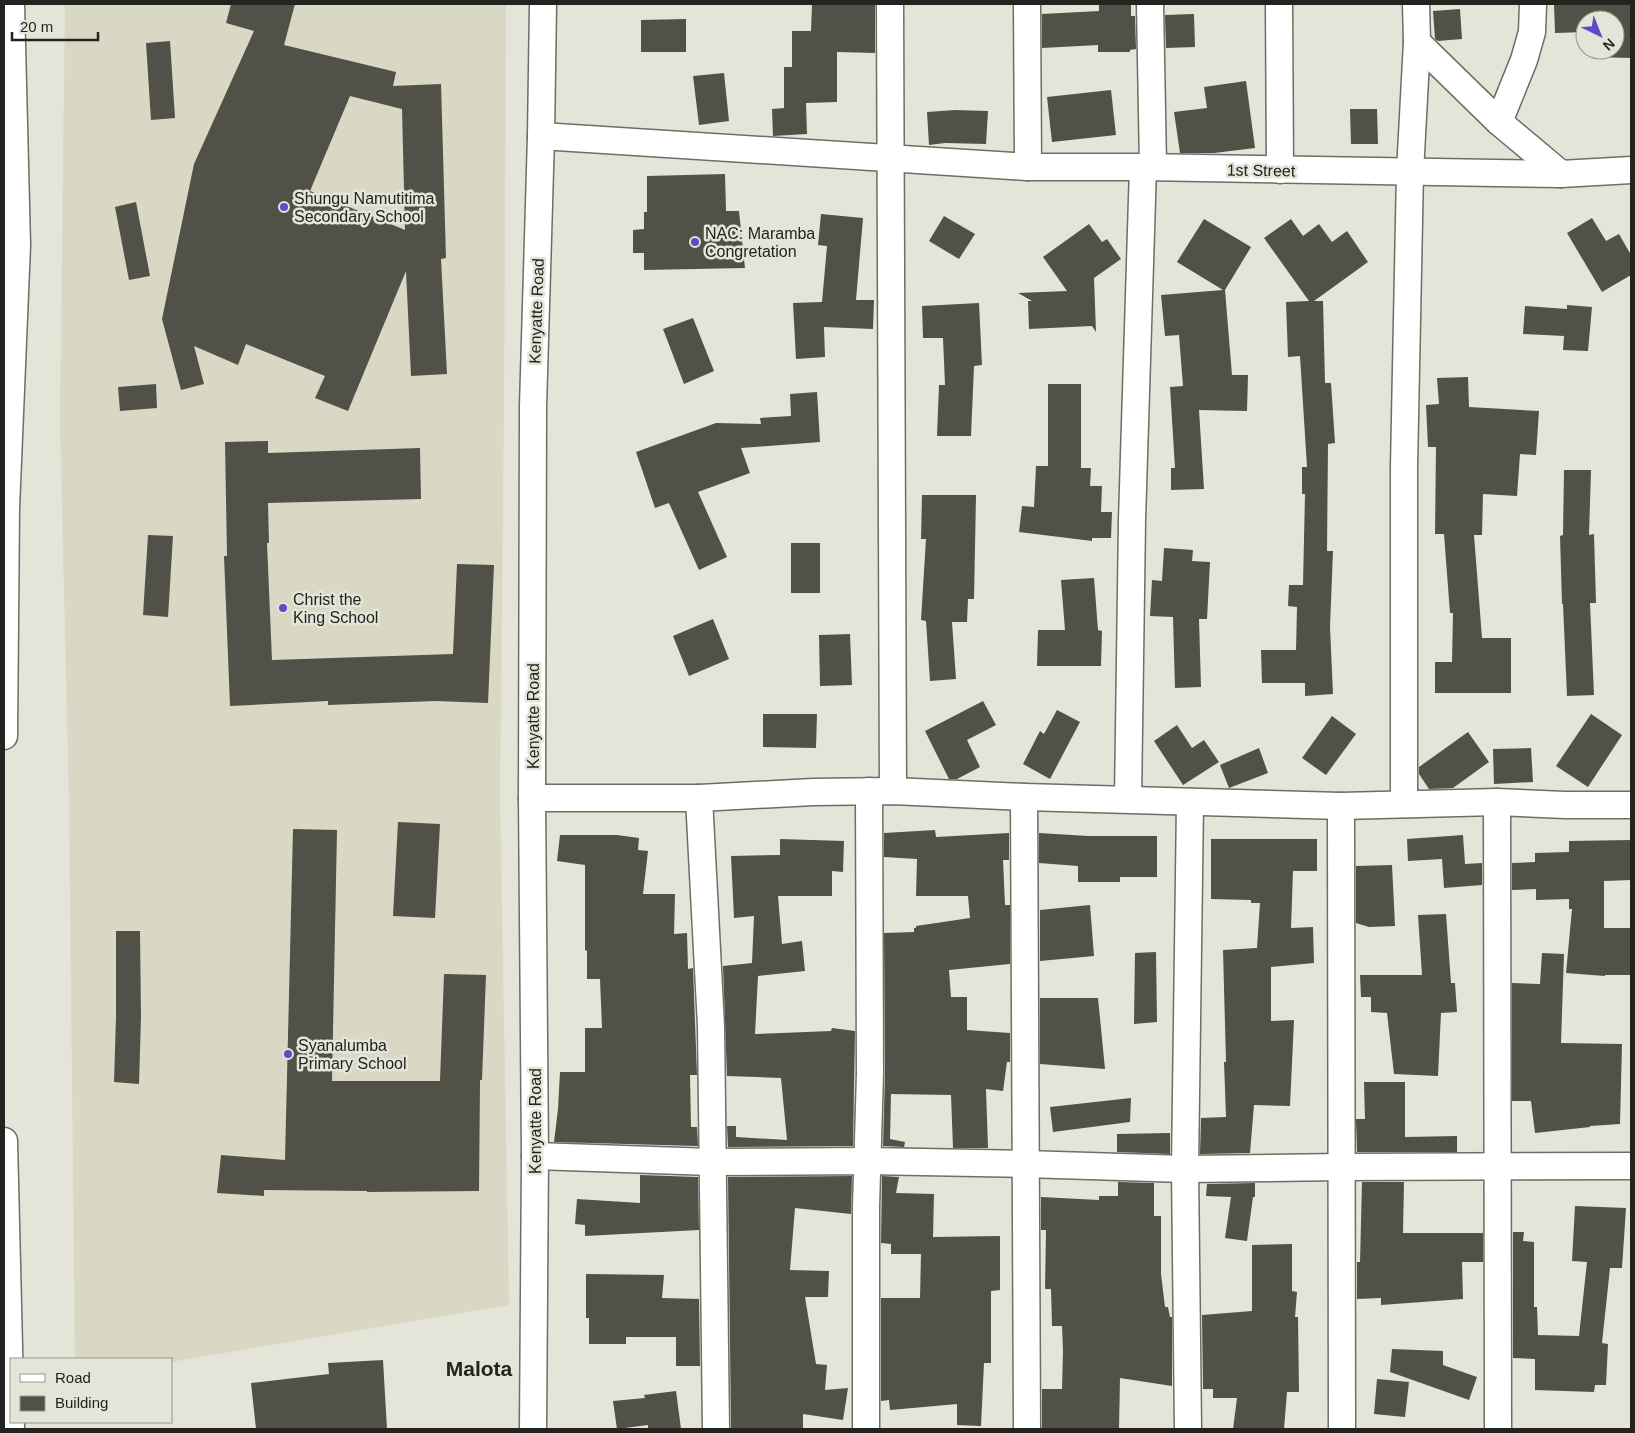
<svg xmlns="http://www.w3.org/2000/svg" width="1635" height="1433" font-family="Arial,sans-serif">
<rect width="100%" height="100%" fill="#e4e4d8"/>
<!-- built -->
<polygon fill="#d8d8c5" points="65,4 506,4 504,410 500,797 509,1305 171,1362 171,1359 75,1359 69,803 60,420"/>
<!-- building -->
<g fill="#515147" fill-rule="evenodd">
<path d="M 231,4 L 295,4 L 284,45 L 396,72 L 393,86 L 441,84 L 446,258 L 441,259 L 447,374 L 411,376 L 406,271 L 348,411 L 315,398 L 325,376 L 246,344 L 238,365 L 194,346 L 204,384 L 181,390 L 162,319 L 194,164 L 254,31 L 226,23 ZM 350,96 L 402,109 L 405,230 L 310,191 Z"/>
<polygon points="812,4 875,4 875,53 837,52 837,102 806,103 807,134 773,136 772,109 784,108 784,67 792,67 792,31 811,31"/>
<polygon points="1099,4 1131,4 1131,16 1135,16 1136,49 1130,50 1130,52 1098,52 1098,45 1042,48 1042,14 1099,11"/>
<polygon points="1554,4 1631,4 1631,58 1594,57 1594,50 1615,50 1615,20 1585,20 1585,32 1555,33"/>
<polygon points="1460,9 1462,39 1438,41 1435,39 1433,11"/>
<polygon points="1194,14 1195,47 1166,48 1165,15"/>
<polygon points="686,19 686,52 641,52 641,20"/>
<polygon points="170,41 175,118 151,120 146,43"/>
<polygon points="724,73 729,121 699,125 693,76"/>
<polygon points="1246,81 1255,148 1214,153 1180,153 1174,112 1207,108 1204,87"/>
<polygon points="1111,90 1116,135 1052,142 1047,97"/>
<polygon points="1350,109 1377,109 1378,144 1351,144"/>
<polygon points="955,110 988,111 986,144 945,143 929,145 927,112"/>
<polygon points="725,174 726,211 739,211 745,268 644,270 644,253 633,253 633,230 644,229 644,212 647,212 647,176"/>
<polygon points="136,202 150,276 129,280 115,207"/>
<polygon points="821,214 863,218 856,300 874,300 873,329 824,327 825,357 796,359 793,303 822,302 827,246 818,245"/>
<polygon points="944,216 975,234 959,259 929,241"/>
<polygon points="1592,218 1606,241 1619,234 1631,255 1631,275 1602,292 1567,233"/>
<polygon points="1204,219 1251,247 1225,290 1232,375 1248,375 1247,411 1199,410 1204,489 1171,490 1171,468 1175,468 1170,387 1183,386 1179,335 1165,336 1161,295 1223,290 1177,262"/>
<polygon points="1291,219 1303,236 1319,224 1332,242 1347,231 1368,262 1314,301 1323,301 1325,383 1331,383 1335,443 1328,444 1327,551 1333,551 1330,627 1333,694 1305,696 1305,683 1262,683 1261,650 1296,650 1297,607 1288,606 1289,585 1303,585 1305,494 1302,494 1302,467 1307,467 1300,356 1288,357 1286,302 1309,301 1264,238"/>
<polygon points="1089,224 1102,242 1107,239 1121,259 1094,278 1096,332 1092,326 1029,329 1028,301 1032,301 1018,293 1067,291 1043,257"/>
<polygon points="979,303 982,365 974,366 971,436 937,436 939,385 945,385 943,338 923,338 922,306"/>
<polygon points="1567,305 1592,307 1588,351 1563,350 1564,336 1523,334 1525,306 1567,309"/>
<polygon points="693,318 714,371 684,384 663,329"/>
<polygon points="1468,377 1469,407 1539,411 1536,455 1520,454 1517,496 1483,494 1482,535 1474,535 1482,638 1511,638 1511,693 1435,693 1435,662 1452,662 1453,613 1450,613 1444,534 1435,534 1436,447 1428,447 1426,405 1439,404 1437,378"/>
<polygon points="156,384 157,408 120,411 118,387"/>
<polygon points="1048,384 1081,384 1081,468 1091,468 1090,486 1102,486 1101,512 1112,512 1111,538 1092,538 1092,541 1019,532 1022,506 1034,507 1036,466 1048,466"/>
<polygon points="817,392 820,442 741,448 750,473 698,492 727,557 699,570 669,503 655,508 636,452 716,423 761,424 760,418 791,416 790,394"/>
<polygon points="268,441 268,453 420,448 421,499 268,503 269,543 267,543 272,660 453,654 457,564 494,565 488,703 436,701 328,705 328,701 230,706 224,556 227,556 225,442"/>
<polygon points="1564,470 1591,470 1589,535 1594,534 1596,603 1590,603 1594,695 1567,696 1563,604 1562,604 1560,536 1563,535"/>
<polygon points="922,495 976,495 974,599 968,599 967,622 952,622 956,679 930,681 926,621 921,620 926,539 921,539"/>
<polygon points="148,535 173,536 168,617 143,615"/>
<rect x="791" y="543" width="29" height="50"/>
<polygon points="1164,548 1193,550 1192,561 1210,562 1207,619 1199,619 1201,687 1175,688 1173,617 1150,616 1152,580 1162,581"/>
<polygon points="1094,578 1098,630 1102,631 1101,666 1037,666 1038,630 1065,630 1061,580"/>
<polygon points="713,619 729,659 689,676 673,636"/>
<polygon points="850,634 852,685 820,686 819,635"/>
<polygon points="983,701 996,725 967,740 980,767 957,779 949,779 925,731"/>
<polygon points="1057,710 1080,722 1050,779 1023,764 1040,731 1044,734"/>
<polygon points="763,714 817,714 816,748 763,747"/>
<polygon points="1591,714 1622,735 1588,787 1556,766"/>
<polygon points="1332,716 1356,734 1326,775 1302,758"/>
<polygon points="1177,725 1192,748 1204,740 1219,762 1183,785 1154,741"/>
<polygon points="1468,732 1489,762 1453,788 1429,789 1419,774 1419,767"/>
<polygon points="1259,748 1268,773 1229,788 1220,765"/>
<polygon points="1531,748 1533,782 1494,784 1493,749"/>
<polygon points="398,822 440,824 435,918 393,916"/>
<polygon points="293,829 337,830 332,1081 440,1081 444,974 486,975 482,1080 480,1080 479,1191 367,1192 367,1191 264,1190 264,1196 217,1193 221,1155 285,1160"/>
<polygon points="935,830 936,837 1009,833 1009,860 1003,860 1005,905 1010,905 1010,964 949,970 951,997 967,997 967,1030 1010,1033 1010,1062 1007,1062 1003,1091 986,1089 988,1148 953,1148 951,1095 891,1094 890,1139 905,1142 904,1147 883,1146 885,1073 884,933 914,932 914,928 916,928 916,926 970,918 968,896 916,896 917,859 884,857 884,833"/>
<polygon points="1039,833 1088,836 1157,836 1157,877 1120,877 1120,882 1078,882 1078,866 1039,863"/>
<polygon points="560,835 617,835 639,838 638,850 648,851 643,894 675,894 674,934 687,933 688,969 693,968 697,1075 690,1075 691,1127 697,1127 698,1146 554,1142 558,1109 560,1072 585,1072 585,1028 602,1028 600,979 587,979 587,951 585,950 585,865 557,861"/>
<polygon points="1463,835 1465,864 1482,863 1482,885 1444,888 1442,859 1408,861 1407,839"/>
<polygon points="780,839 844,841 843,872 832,871 832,896 778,896 782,944 802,941 805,971 758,976 755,1034 831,1031 832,1028 855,1031 853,1146 728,1147 727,1126 736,1126 736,1137 787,1140 781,1078 727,1076 723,966 752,963 754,916 734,918 731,856 780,855"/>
<polygon points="1211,839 1317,839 1317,871 1293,871 1291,928 1313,927 1314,963 1271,967 1271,1021 1294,1020 1290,1106 1254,1105 1250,1153 1200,1154 1201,1118 1226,1117 1224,1062 1226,1062 1223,950 1257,948 1260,903 1251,903 1251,900 1211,899"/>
<polygon points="1631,840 1631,880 1604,881 1604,928 1631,928 1631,975 1605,975 1605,976 1566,973 1572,909 1569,909 1569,899 1536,900 1536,889 1512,890 1512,863 1535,862 1535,853 1569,852 1569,841"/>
<polygon points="1392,865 1395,926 1369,927 1356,923 1356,866"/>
<polygon points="1090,905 1094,956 1040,961 1040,910"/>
<polygon points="1446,914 1451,983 1455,983 1457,1012 1441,1013 1438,1076 1394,1074 1387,1013 1371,1012 1371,997 1361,997 1360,975 1422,975 1418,915"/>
<polygon points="116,931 140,931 141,1017 139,1084 114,1082 116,1017"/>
<polygon points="1156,952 1157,1022 1134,1024 1135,953"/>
<polygon points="1542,953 1564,954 1561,1043 1622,1044 1620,1124 1590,1126 1590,1127 1535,1133 1531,1101 1512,1101 1512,983 1540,984"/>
<polygon points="1040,998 1098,998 1105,1069 1040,1064"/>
<polygon points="1364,1082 1405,1082 1405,1137 1457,1136 1457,1152 1357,1152 1356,1119 1365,1119"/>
<polygon points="1131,1098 1130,1122 1053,1132 1050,1107"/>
<polygon points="1170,1133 1170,1154 1117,1152 1117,1134"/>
<polygon points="640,1175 698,1177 699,1230 585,1236 585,1225 575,1224 577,1199 640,1203"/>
<polygon points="852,1176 851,1214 795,1208 790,1270 829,1271 828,1297 805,1297 816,1364 827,1365 825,1390 848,1388 843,1420 803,1414 803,1429 731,1429 728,1177"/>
<polygon points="882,1176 899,1177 896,1193 934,1194 933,1237 1000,1236 1000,1290 991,1291 991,1363 984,1363 981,1426 957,1425 957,1404 890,1410 889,1400 881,1401 881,1298 920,1298 921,1254 891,1254 891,1244 881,1243"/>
<polygon points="1118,1182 1154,1183 1154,1216 1161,1216 1161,1274 1165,1307 1168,1307 1170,1317 1172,1317 1172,1386 1120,1378 1119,1429 1042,1429 1042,1389 1062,1389 1063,1351 1062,1326 1052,1326 1051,1289 1045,1289 1046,1230 1041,1230 1041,1197 1099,1200 1099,1196 1118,1196"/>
<polygon points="1362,1182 1404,1182 1403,1233 1483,1233 1483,1262 1462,1262 1463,1299 1381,1305 1381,1298 1357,1299 1357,1262 1360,1262"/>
<polygon points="1255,1183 1255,1197 1253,1197 1247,1241 1225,1238 1231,1197 1206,1196 1207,1184"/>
<polygon points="1575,1206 1626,1208 1622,1268 1610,1268 1602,1343 1608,1344 1606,1385 1595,1385 1594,1392 1535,1390 1535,1359 1513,1358 1513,1232 1524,1232 1523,1241 1534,1242 1534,1307 1537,1307 1538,1335 1579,1336 1587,1262 1572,1261"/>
<polygon points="1292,1244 1292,1291 1297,1292 1295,1317 1298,1317 1299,1392 1287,1392 1284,1429 1233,1429 1237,1398 1213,1398 1213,1389 1203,1389 1202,1315 1252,1311 1252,1245"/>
<polygon points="586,1274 664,1275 662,1298 699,1299 700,1366 676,1366 676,1337 626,1337 626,1344 589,1344 589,1318 586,1318"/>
<polygon points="1392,1349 1443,1351 1443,1365 1477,1377 1469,1400 1390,1372"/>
<polygon points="383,1360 387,1429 256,1429 251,1383 329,1374 328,1363"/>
<polygon points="1377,1379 1409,1382 1405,1417 1374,1414"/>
<polygon points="676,1391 681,1429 648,1429 648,1425 617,1429 613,1401 645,1398 644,1395"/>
</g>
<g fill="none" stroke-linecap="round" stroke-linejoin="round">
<!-- street casing -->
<g stroke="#6e6e64" stroke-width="29">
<g id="street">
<polyline points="890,4 893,791"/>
<polyline points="1027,4 1028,167"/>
<polyline points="1150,4 1153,167"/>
<polyline points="1279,4 1280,170"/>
<polyline points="1417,42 1499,122 1561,174"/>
<polyline points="1499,122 1524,60 1532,32 1533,4"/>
<polyline points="541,136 1028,167 1143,167 1561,174 1631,170"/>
<polyline points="4,736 6,509 17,245 11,4"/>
<polyline points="1024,797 1027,1429"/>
<polyline points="532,798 699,798 813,792 893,791 1024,797 1341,806 1497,802 1565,805 1631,805"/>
<polyline points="699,798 711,1026 716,1429"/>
<polyline points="1128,799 1132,520 1143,167"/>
<polyline points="1497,802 1498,1429"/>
<polyline points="1404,804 1404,467 1410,172 1417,42 1416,4"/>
<polyline points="1341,806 1342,1429"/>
<polyline points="4,1141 11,1429"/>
<polyline points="535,1156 712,1162 867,1161 1025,1164 1185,1169 1341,1167 1631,1166"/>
<polyline points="533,1429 535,1156 532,798 533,407 541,136 543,4"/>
<polyline points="866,1429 866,1207 870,1073 869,791"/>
<polyline points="1188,1429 1185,1169 1190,802"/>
</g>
</g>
<!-- street -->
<use href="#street" stroke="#fff" stroke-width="26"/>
</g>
<!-- markers -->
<g fill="#5f4bc4" stroke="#e4e4d8" stroke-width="2">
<circle cx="284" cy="207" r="5"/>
<circle cx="695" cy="242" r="5"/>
<circle cx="283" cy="608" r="5"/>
<circle cx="288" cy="1054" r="5"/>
</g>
<g text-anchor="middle" stroke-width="5" stroke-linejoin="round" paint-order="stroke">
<!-- street labels -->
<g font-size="16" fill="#23231f" stroke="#e4e4d8">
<text transform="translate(1261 170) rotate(1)" y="6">1st Street</text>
<text transform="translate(536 311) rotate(-88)" y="6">Kenyatte Road</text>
<text transform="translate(533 716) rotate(-90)" y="6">Kenyatte Road</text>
<text transform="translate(535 1121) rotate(-90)" y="6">Kenyatte Road</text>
</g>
<!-- poi labels -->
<g font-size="16" fill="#23231f" stroke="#e4e4d8" text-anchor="start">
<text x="294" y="204">Shungu Namutitima<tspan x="294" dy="18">Secondary School</tspan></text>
<text x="705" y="239">NAC: Maramba<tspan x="705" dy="18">Congretation</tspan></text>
<text x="293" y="605">Christ the<tspan x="293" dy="18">King School</tspan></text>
<text x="298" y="1051">Syanalumba<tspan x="298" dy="18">Primary School</tspan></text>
</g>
<!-- district labels -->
<g font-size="21" font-weight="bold" fill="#23231f" stroke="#e4e4d8">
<text x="479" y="1376">Malota</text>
</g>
</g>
<!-- border -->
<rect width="1635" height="1433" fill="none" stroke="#23231f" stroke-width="10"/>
<!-- legend -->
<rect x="10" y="1358" width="162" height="65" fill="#e4e4d8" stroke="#97978e"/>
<rect x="20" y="1374" width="25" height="8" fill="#ffffff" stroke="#97978e"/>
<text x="55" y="1383" font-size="15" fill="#23231f">Road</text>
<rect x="20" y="1396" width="25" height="15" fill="#515147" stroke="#97978e"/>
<text x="55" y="1408" font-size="15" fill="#23231f">Building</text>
<!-- north arrow -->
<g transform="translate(1600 35) rotate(137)"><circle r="24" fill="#e4e4d8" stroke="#97978e"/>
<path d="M0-4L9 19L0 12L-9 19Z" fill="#5f4bc4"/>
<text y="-8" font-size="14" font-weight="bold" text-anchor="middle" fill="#23231f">N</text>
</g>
<!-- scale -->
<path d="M12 32v8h86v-8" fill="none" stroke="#23231f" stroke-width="2.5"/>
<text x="20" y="32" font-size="15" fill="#23231f" stroke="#e4e4d8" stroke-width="4" paint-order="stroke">20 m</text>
</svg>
